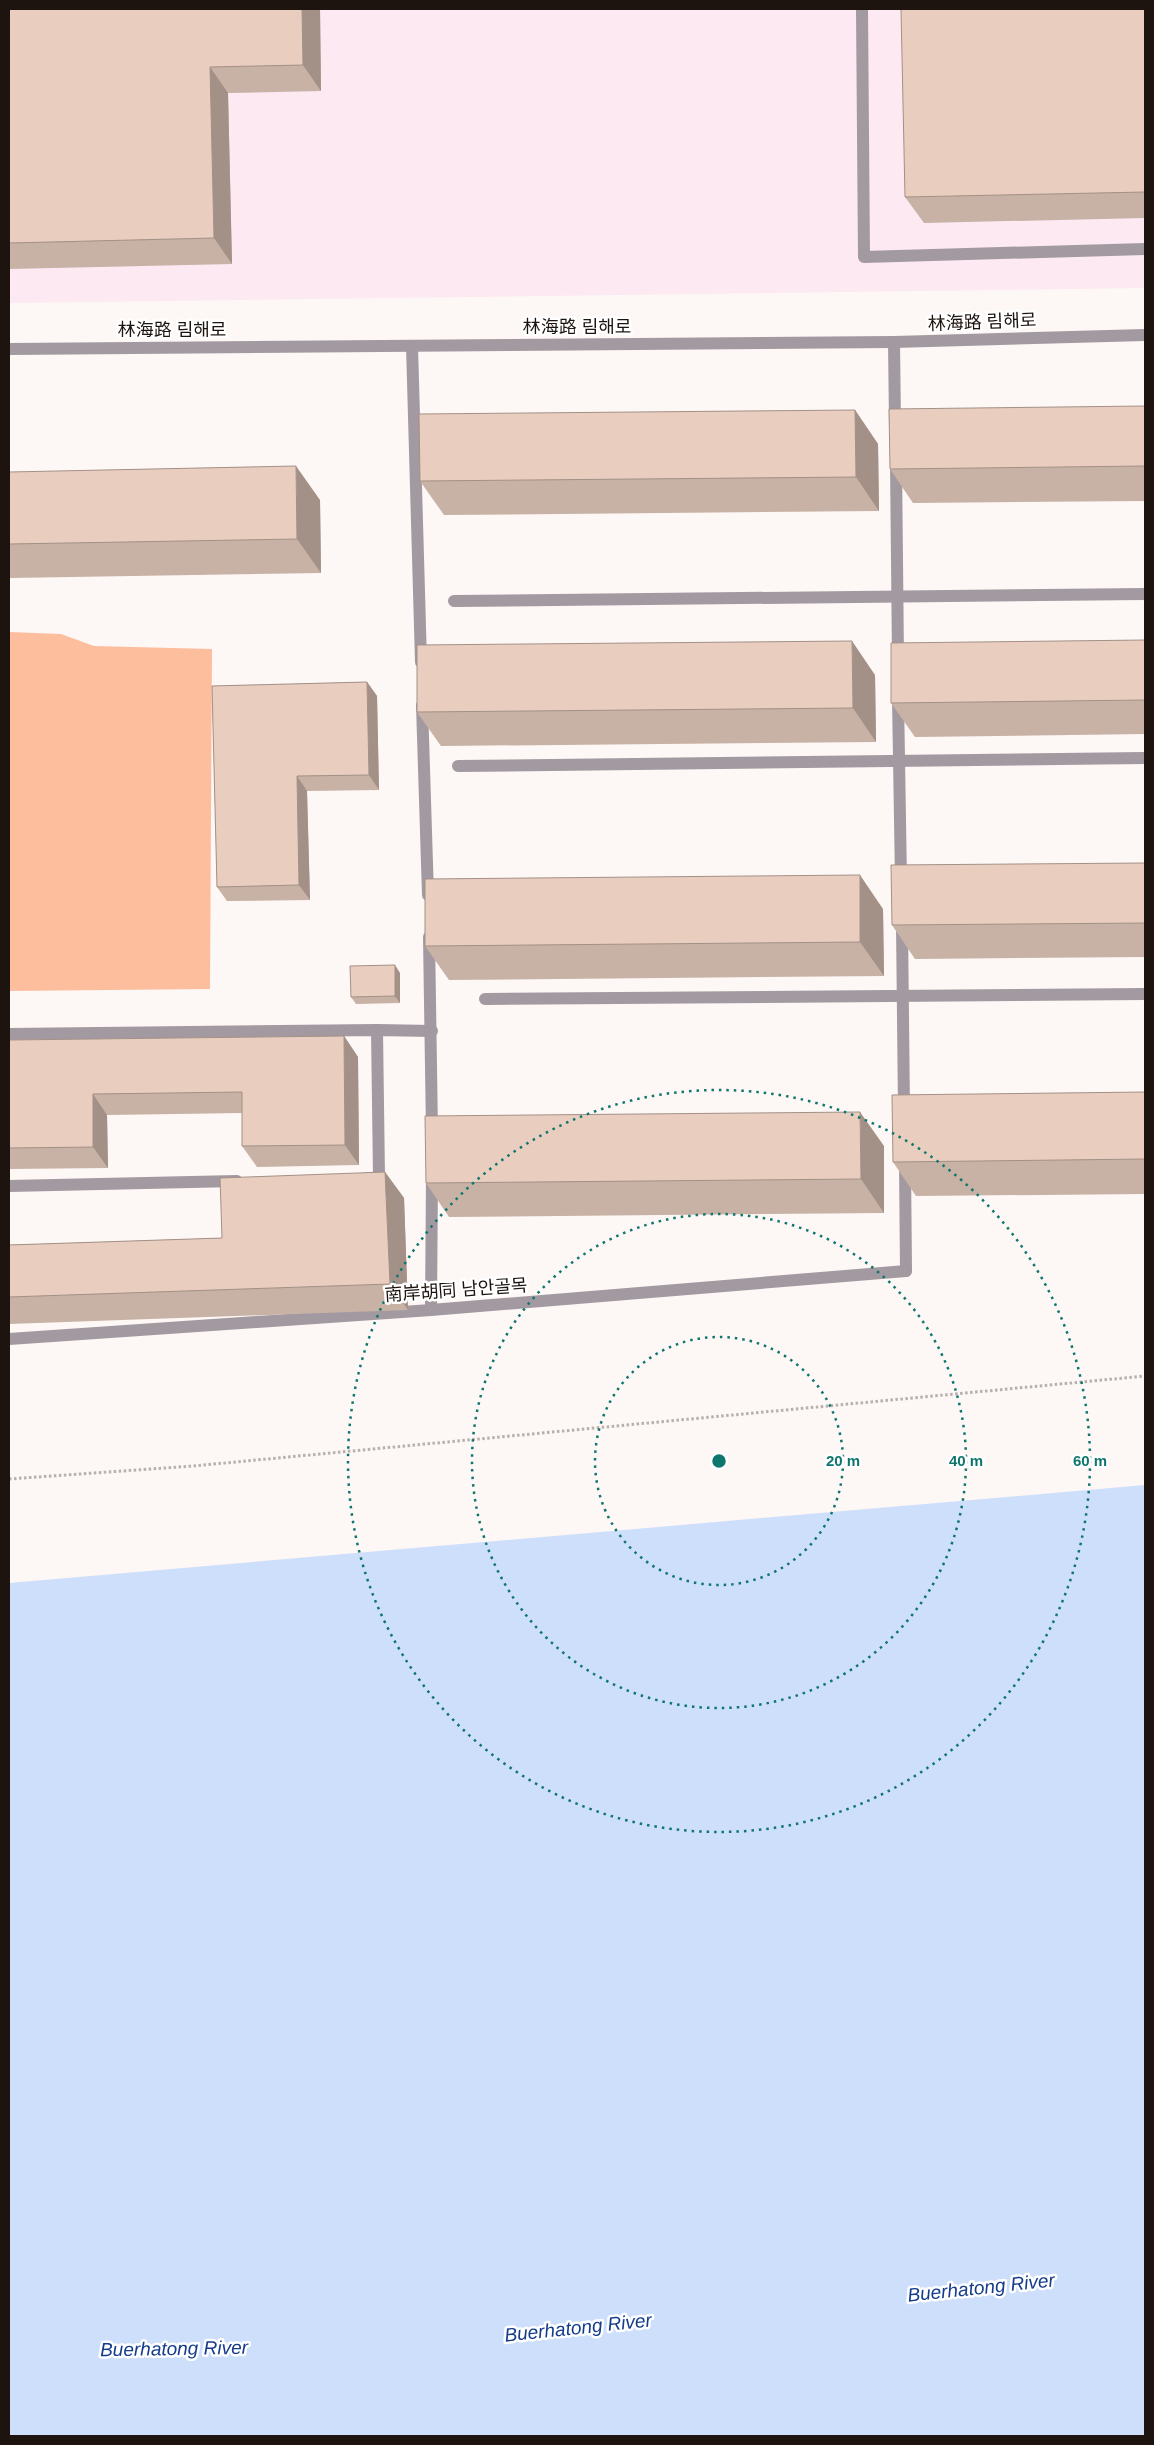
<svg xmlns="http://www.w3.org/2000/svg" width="1154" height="2445" font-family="Helvetica,'Noto Sans SC','Noto Sans KR',sans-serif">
<rect width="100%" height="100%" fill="#fdf7f5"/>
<!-- industrial -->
<polygon fill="#fce9f2" points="9,9 1145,9 1145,288 9,303"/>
<!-- green -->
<polygon fill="#fdbe9e" points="9,632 61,634 94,646 212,649 210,989 9,991"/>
<!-- water -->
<polygon fill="#cedffb" points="1145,1485 1145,2436 9,2436 9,1583"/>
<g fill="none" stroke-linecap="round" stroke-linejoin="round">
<!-- path -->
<polyline stroke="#b7b0ad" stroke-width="3" stroke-dasharray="2.5 2.5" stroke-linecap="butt" points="9,1479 193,1466 1145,1376"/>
<!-- service -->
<g stroke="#a399a1" stroke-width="12">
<polyline points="862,9 864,257 1145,249"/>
<polyline points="894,342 895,424"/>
<polyline points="896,462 898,659"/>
<polyline points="454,601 1145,594"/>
<polyline points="898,697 901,881"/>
<polyline points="458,766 1145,758"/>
<polyline points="902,924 904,1111"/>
<polyline points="485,999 1145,994"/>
<polyline points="9,1034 377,1030 432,1031"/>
<polyline points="905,1164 906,1271"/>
<polyline points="367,1178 379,1178 377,1030"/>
<polyline points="9,1186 237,1181"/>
</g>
<!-- minor -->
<g stroke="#a399a1" stroke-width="12">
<polyline points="412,346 421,662"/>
<polyline points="9,349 894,342 1145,335"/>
<polyline points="422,705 428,895"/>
<polyline points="429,937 432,1132"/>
<polyline points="431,1310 432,1175"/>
<polyline points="9,1339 431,1310 906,1271"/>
</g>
</g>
<!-- wall -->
<g fill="#c8b1a5">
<polygon points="9,9 320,9 321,91 228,93 232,264 9,269"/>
<polygon points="1145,9 1145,218 924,223 905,197"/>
<polygon points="1145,406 1145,501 913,503 890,469"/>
<polygon points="855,410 878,444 879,511 444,515 420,481"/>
<polygon points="9,472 320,500 321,573 9,578"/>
<polygon points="1145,640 1145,734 915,737 891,703"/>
<polygon points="875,675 876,742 441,746 417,712"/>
<polygon points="367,682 377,696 379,790 307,791 310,900 227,901 217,887 212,686"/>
<polygon points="1145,863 1145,957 915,959 892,925"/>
<polygon points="883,909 884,976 449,980 425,946"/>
<polygon points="400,973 400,1003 356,1004 351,997"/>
<polygon points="344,1036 358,1057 359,1165 257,1167 242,1146 242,1113 107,1115 108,1168 9,1169 9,1040"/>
<polygon points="1145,1092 1145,1194 916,1196 893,1162"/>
<polygon points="884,1146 884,1213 449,1217 426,1183"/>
<polygon points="385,1172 404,1198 408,1310 9,1324 9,1245 222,1238"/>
</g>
<!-- shaded-wall -->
<g fill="#a39086">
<polygon points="302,9 320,9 321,91 303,65"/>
<polygon points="210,67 228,93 232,264 214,238"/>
<polygon points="855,410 878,444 879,511 856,477"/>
<polygon points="296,466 320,500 321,573 297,539"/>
<polygon points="852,641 875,675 876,742 853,708"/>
<polygon points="367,682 377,696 379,790 369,775"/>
<polygon points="297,776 307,791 310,900 299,885"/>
<polygon points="860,875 883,909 884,976 860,942"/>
<polygon points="395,965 400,973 400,1003 395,996"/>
<polygon points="344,1036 358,1057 359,1165 345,1145"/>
<polygon points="93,1094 107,1115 108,1168 93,1147"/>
<polygon points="860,1112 884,1146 884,1213 861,1179"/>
<polygon points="385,1172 404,1198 408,1310 390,1284"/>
</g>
<!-- building -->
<g fill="#e9cec0" stroke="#a39086">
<polygon points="9,9 302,9 303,65 210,67 214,238 9,243"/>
<polygon points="901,9 1145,9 1145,192 905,197"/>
<polygon points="1145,406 1145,466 890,469 889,409"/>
<polygon points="855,410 856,477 420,481 419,414"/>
<polygon points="296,466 297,539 9,544 9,472"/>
<polygon points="1145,640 1145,700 891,703 891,643"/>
<polygon points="852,641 853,708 417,712 417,645"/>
<polygon points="367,682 369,775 297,776 299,885 217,887 212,686"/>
<polygon points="1145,863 1145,923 892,925 891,865"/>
<polygon points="860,875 860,942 425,946 425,879"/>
<polygon points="395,965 395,996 351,997 350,966"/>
<polygon points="344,1036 345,1145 242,1146 242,1092 93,1094 93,1147 9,1148 9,1040"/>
<polygon points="1145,1092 1145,1159 893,1162 892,1095"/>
<polygon points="860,1112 861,1179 426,1183 425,1116"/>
<polygon points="385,1172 390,1284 9,1297 9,1245 222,1238 220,1178"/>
</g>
<!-- distance rings -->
<g fill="none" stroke="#0f766e" stroke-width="2.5" stroke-dasharray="2.5 5">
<circle cx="719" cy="1461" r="124"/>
<circle cx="719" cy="1461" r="247"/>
<circle cx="719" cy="1461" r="371"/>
</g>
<g text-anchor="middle" stroke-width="5" stroke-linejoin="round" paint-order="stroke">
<!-- street labels -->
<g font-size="18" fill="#1d140f" stroke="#fff">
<text transform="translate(982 322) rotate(-2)" y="6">林海路 림해로</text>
<text x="577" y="333">林海路 림해로</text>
<text x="172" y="336">林海路 림해로</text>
<text transform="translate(456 1290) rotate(-4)" y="6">南岸胡同 남안골목</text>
</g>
<!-- water labels -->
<g font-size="19" font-style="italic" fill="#143c8b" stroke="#fff">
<text transform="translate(981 2287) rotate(-6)" y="7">Buerhatong River</text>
<text transform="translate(578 2327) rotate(-6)" y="7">Buerhatong River</text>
<text transform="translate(174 2348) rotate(-1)" y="7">Buerhatong River</text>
</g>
</g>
<circle cx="719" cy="1461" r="8" fill="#0f766e" stroke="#fff" stroke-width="2.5"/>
<g font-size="15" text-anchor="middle" font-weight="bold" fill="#0f766e" stroke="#fff" stroke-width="5" stroke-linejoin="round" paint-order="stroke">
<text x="843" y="1466">20 m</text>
<text x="966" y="1466">40 m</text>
<text x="1090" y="1466">60 m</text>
</g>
<!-- border -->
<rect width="1154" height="2445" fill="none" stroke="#1d140f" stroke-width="20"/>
</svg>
